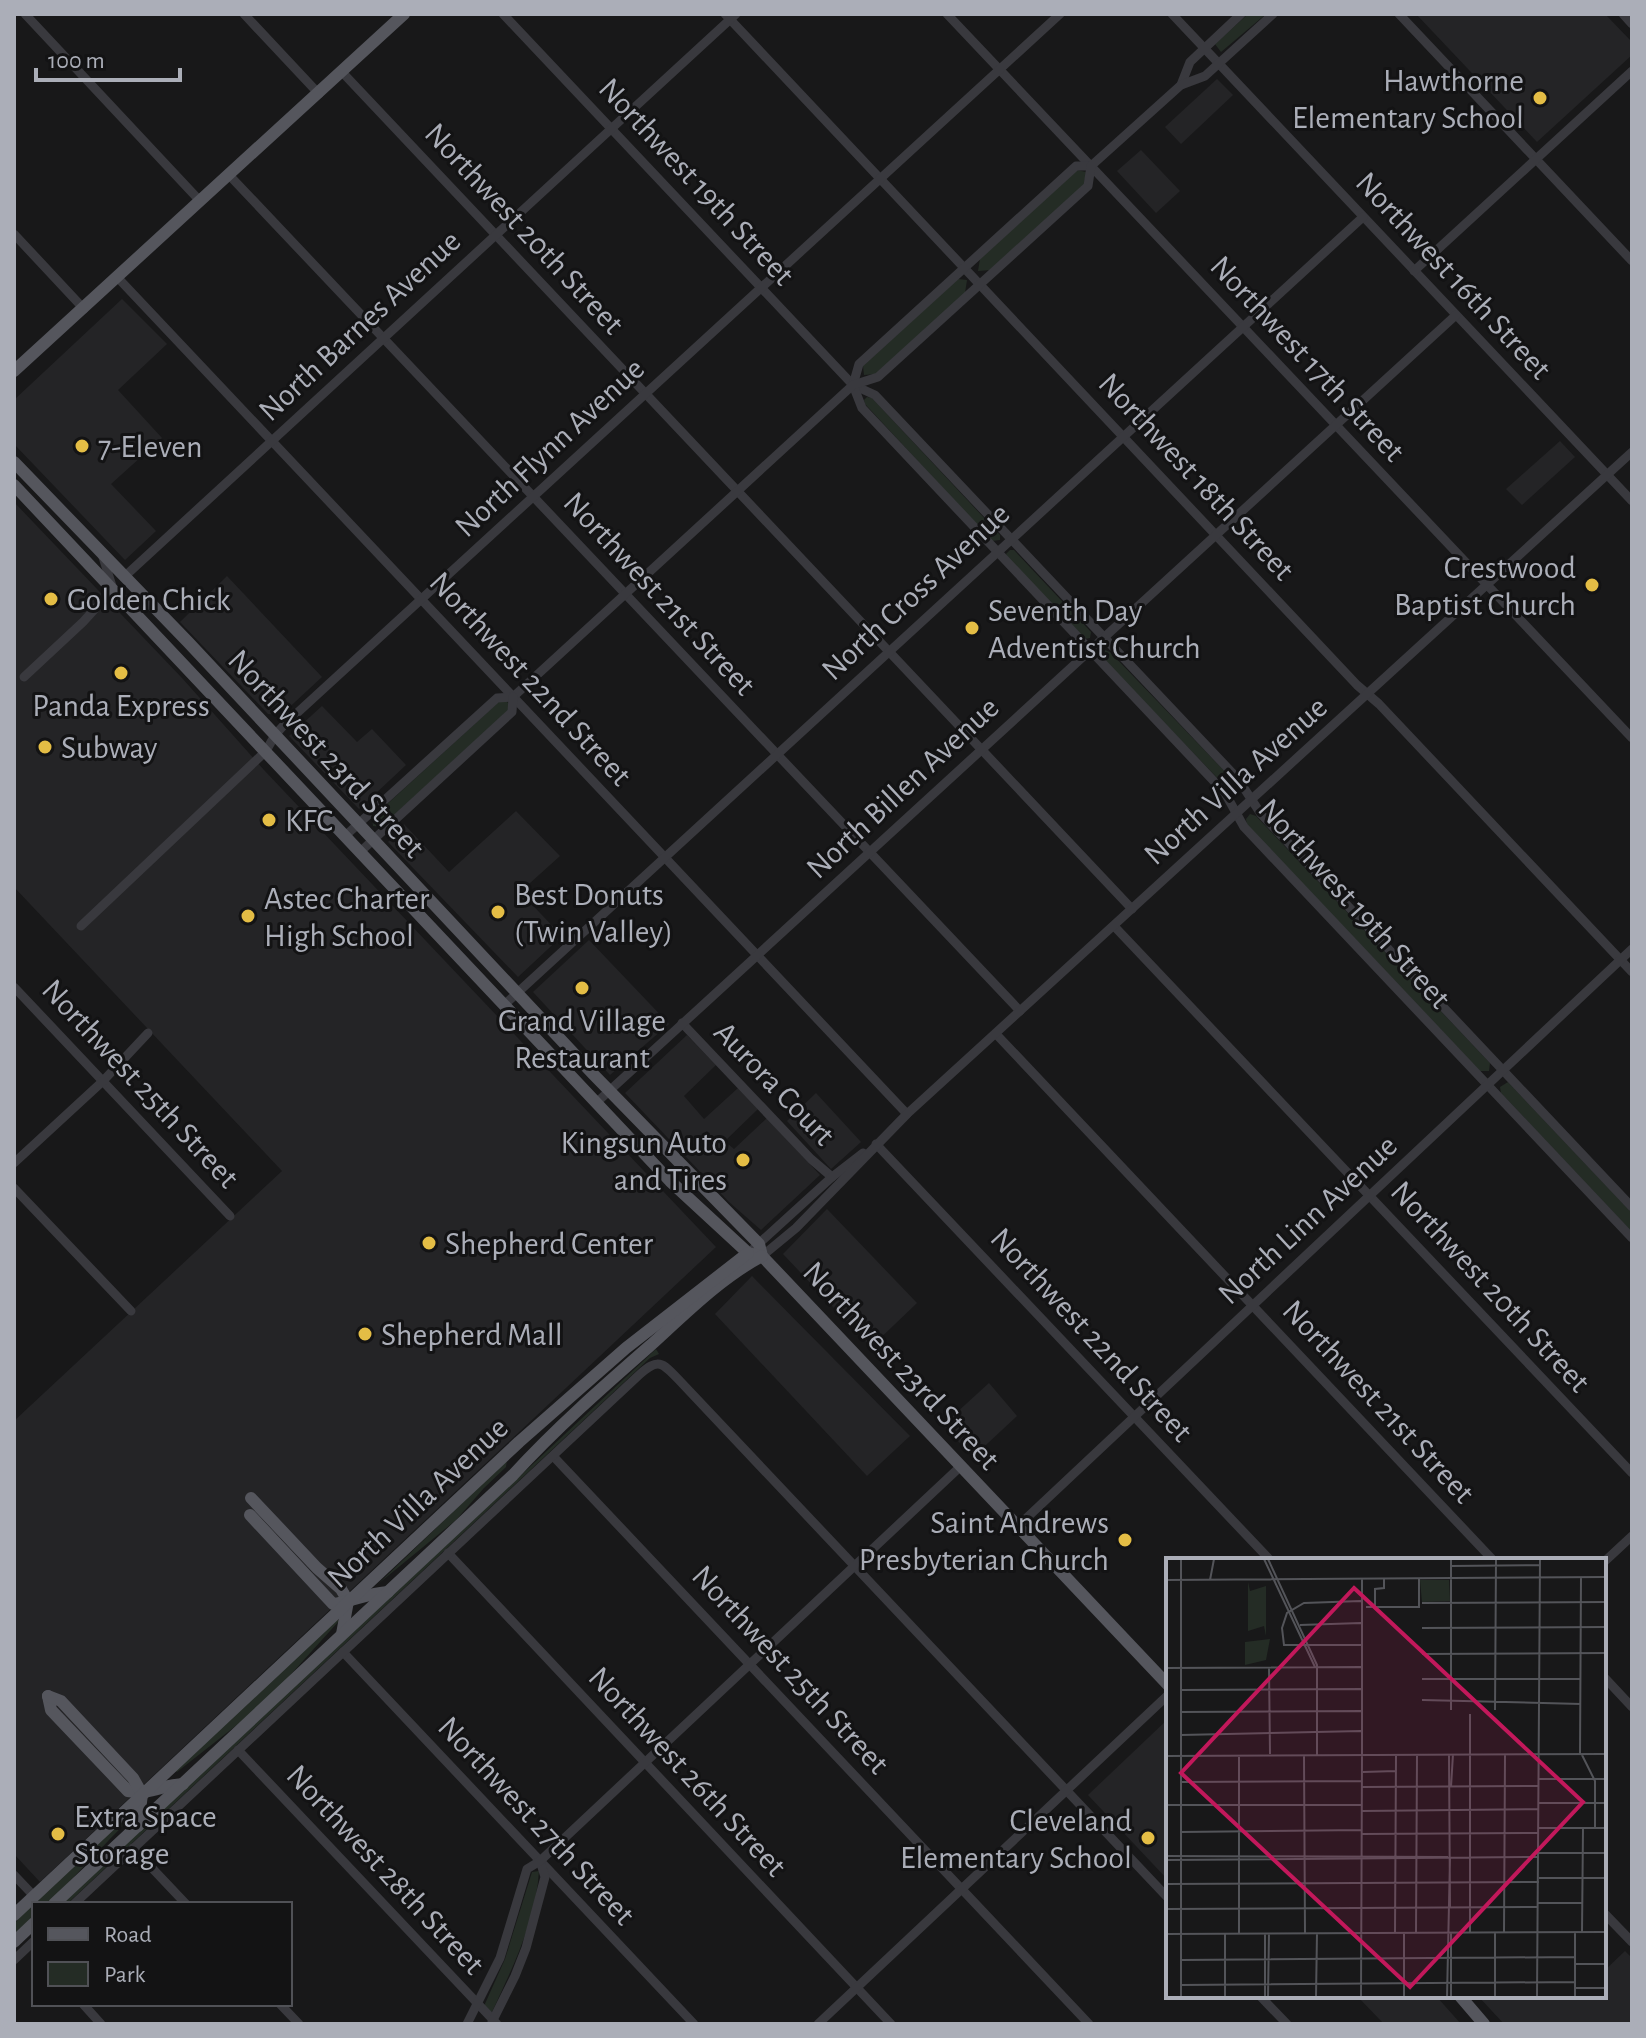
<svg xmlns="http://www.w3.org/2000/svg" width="1646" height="2038" font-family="'Alegreya Sans',sans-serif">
<rect width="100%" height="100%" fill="#181819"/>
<!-- built -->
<g fill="#242426">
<polygon points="1416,14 1605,14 1632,42 1632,55 1537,142"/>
<polygon points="1217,79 1233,95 1181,144 1165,127"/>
<polygon points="1141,150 1180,191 1156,213 1117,171"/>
<polygon points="122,299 167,344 118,390 162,438 111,484 156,531 125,560 14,444 14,400"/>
<polygon points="1560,441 1575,457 1522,505 1506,489"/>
<polygon points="14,502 182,678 264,770 716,1247 40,1882 14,1854 14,1421 282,1171 14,887"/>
<polygon points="227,576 322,677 281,715 268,714 180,622"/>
<polygon points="322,706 357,742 372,729 406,765 359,809 289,736"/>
<polygon points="516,811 560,856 520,892 562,936 518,977 388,842 404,824 449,872"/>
<polygon points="589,940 669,1024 610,1075 533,992"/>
<polygon points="687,1035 716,1065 684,1096 704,1119 738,1088 758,1109 725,1141 728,1144 734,1149 767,1118 820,1175 761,1230 729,1202 625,1093"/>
<polygon points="816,1093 861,1142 831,1169 787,1121"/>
<polygon points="827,1209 917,1303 871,1347 783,1254"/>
<polygon points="752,1276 910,1436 867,1476 715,1314"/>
<polygon points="989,1383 1017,1416 973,1457 943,1425"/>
<polygon points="1168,1719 1168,1880 1088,1795"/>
<polygon points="1625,1951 1632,1958 1632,2024 1504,2024 1478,1996 1572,1996 1575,1998 1604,1996 1604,1971"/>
<polygon points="1357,1996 1436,1996 1461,2024 1384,2024"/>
</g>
<!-- green -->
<g fill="#242c25">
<polygon points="1248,14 1266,14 1221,52 1215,44"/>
<polygon points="1077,170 1086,172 1084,185 990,270 978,271 980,259"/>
<polygon points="958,279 967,280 965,293 876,374 864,375 863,366"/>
<polygon points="867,397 872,398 1000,535 1000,540 992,541 865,404 864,400"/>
<polygon points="1010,550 1014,550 1091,632 1090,638 1085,639 1008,558 1006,554"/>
<polygon points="1105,650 1110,652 1235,782 1234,789 1227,788 1102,658"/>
<polygon points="503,698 512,707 381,827 373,826 372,818"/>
<polygon points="1250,814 1256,816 1490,1063 1489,1071 1480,1071 1247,825 1246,819"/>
<polygon points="1508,1082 1632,1213 1632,1232 1501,1093 1500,1087"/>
<polygon points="656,1349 659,1354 650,1358 67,1904 62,1904"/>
<polygon points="507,1460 506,1467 484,1488 456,1520 378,1584"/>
<polygon points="337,1619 339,1621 284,1682 247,1717 177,1772 175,1770"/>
<path d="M 134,1809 L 135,1811 L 131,1818 C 102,1846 76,1876 47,1904 L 34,1904 L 34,1916 L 14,1934 L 14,1924 L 28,1908 Z"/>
<path d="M 539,1871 C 536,1921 512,1969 491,2014 L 484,2006 L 505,1959 L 532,1872 Z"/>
</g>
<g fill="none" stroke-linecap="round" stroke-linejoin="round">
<!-- minor -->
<g stroke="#39393e" stroke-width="9">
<polyline points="25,14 200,201"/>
<polyline points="244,14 319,94"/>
<polyline points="503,14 853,385 875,395 1238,779 1261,814 1632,1207"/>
<polyline points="725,14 1357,685 1379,704 1632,972"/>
<polyline points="947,14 1632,738"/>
<polyline points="1172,14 1632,501"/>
<polyline points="1399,14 1632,261"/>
<polyline points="1623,14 1632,24"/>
<polyline points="342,72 1132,909"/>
<polyline points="1181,85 1190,62 1241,14"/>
<polyline points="229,175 1020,1011"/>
<polyline points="14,234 84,309"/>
<polyline points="1414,271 1632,71"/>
<polyline points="118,278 907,1114"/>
<polyline points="853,385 862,408 1225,793 1244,827 1632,1238"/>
<polyline points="853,385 859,364 1076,166 1091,166"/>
<polyline points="102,554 112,586"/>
<polyline points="124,577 736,14"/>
<polyline points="24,677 83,622 113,589"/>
<polyline points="345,836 497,698 513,697 853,385 878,377 1088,186 1091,166 1181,85 1205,76 1273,14"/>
<polyline points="360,852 512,712 513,697"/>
<polyline points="81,926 266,751 275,735 284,725 1060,14"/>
<polyline points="1114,926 1632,1473"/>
<polyline points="14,987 230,1216"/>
<polyline points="504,1005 1363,217"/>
<polyline points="682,1023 811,1159 832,1177"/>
<polyline points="996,1034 1493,1560"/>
<polyline points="596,1103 1456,315"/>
<polyline points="876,1144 1270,1560"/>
<polyline points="14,1163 103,1081 148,1033"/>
<polyline points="14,1188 131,1311"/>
<polyline points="754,1248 832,1177 863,1153"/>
<polyline points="762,1256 796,1228 907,1114 1632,452"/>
<polyline points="553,1456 1089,2024"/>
<polyline points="1018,1526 1632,949"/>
<polyline points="448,1553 891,2024"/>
<polyline points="1604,1562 1632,1536"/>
<polyline points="343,1652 694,2024"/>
<polyline points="1604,1677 1632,1707"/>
<polyline points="238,1750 497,2024"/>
<polyline points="133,1848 186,1904"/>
<polyline points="14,1875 33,1895"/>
<path d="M 74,1904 L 639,1375 C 658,1358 662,1362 678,1379 L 1168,1898"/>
<polyline points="1604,1913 1632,1942"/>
<polyline points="14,1960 34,1941"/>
<polyline points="1260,1996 1287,2024"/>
<polyline points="83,2004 101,2024"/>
<polyline points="280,2004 299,2024"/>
<polyline points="492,2022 515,1976 526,1948 545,1877 541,1864"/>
<polyline points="467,2024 500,1958 527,1869 540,1861 961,1466"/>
<polyline points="818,2024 1168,1695"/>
</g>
<!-- major -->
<g stroke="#55565d" stroke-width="12">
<polyline points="14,371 404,14"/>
<polyline points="14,462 188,642 593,1074 759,1244 762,1256 1168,1685"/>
<polyline points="14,485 670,1181 748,1253 762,1256"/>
<polyline points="251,1498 317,1568 341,1589 348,1601 342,1634"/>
<path d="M 250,1515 L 333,1604 C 352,1601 369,1593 388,1592"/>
<path d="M 48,1696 L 51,1710 L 128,1791 C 150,1795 162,1785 183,1784"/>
<polyline points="48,1696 61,1701 133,1778 142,1794 138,1826"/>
<path d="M 54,1904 L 513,1475 C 557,1427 604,1386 652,1344 C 687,1312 721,1278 762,1256"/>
<polyline points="14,1915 519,1442 626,1348 748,1253"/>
<polyline points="14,1942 34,1923"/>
<polyline points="1460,1996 1484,2024"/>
</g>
</g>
<!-- markers -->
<g fill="#e4bd45" stroke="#131314" stroke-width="3">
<circle cx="1540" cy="98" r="8"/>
<circle cx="82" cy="446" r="8"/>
<circle cx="1592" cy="585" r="8"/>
<circle cx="51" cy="599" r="8"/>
<circle cx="972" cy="628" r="8"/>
<circle cx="121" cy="673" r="8"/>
<circle cx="45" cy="747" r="8"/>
<circle cx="269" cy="820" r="8"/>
<circle cx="498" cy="912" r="8"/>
<circle cx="248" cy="916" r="8"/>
<circle cx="582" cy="988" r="8"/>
<circle cx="743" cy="1160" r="8"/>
<circle cx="429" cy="1243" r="8"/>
<circle cx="365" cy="1334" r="8"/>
<circle cx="1125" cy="1540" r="8"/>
<circle cx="58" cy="1834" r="8"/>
<circle cx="1148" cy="1838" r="8"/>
</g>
<g text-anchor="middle" stroke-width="6" stroke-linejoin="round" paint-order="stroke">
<!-- poi labels -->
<g font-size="32" fill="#abaeb8" stroke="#131314" text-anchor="start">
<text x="1524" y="91" text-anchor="end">Hawthorne<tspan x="1524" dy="37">Elementary School</tspan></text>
<text x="98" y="457">7-Eleven</text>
<text x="1576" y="578" text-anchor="end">Crestwood<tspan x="1576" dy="37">Baptist Church</tspan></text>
<text x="67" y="610">Golden Chick</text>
<text x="988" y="621">Seventh Day<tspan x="988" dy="37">Adventist Church</tspan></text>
<text x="121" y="716" text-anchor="middle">Panda Express</text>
<text x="61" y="758">Subway</text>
<text x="285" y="831">KFC</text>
<text x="514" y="905">Best Donuts<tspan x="514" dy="37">(Twin Valley)</tspan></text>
<text x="264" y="909">Astec Charter<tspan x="264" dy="37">High School</tspan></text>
<text x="582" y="1031" text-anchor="middle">Grand Village<tspan x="582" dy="37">Restaurant</tspan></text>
<text x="727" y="1153" text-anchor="end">Kingsun Auto<tspan x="727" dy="37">and Tires</tspan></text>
<text x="445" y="1254">Shepherd Center</text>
<text x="381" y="1345">Shepherd Mall</text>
<text x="1109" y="1533" text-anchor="end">Saint Andrews<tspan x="1109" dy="37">Presbyterian Church</tspan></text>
<text x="74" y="1827">Extra Space<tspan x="74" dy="37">Storage</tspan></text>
<text x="1132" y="1831" text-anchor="end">Cleveland<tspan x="1132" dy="37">Elementary School</tspan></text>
</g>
<!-- street labels -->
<g font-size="32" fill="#abaeb8" stroke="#131314">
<text transform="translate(697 181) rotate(47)" y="11">Northwest 19th Street</text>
<text transform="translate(525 228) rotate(47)" y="11">Northwest 20th Street</text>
<text transform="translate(1454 275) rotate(47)" y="11">Northwest 16th Street</text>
<text transform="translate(359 325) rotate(-43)" y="11">North Barnes Avenue</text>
<text transform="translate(1308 358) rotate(47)" y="11">Northwest 17th Street</text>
<text transform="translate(549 447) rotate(-43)" y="11">North Flynn Avenue</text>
<text transform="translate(1197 476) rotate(47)" y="11">Northwest 18th Street</text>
<text transform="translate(915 591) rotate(-43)" y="11">North Cross Avenue</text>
<text transform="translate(660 593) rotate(47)" y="11">Northwest 21st Street</text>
<text transform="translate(531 678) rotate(47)" y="11">Northwest 22nd Street</text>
<text transform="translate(327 753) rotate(47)" y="11">Northwest 23rd Street</text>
<text transform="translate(1235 780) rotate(-42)" y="11">North Villa Avenue</text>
<text transform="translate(902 787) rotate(-43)" y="11">North Billen Avenue</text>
<text transform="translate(1355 903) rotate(48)" y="11">Northwest 19th Street</text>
<text transform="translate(141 1083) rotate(47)" y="11">Northwest 25th Street</text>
<text transform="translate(775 1083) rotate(46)" y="11">Aurora Court</text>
<text transform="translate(1307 1219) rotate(-43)" y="11">North Linn Avenue</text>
<text transform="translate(1491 1286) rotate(47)" y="11">Northwest 20th Street</text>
<text transform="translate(1092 1334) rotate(47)" y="11">Northwest 22nd Street</text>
<text transform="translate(902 1365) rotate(47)" y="11">Northwest 23rd Street</text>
<text transform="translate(1379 1401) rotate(47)" y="11">Northwest 21st Street</text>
<text transform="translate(417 1502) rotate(-43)" y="11">North Villa Avenue</text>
<text transform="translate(791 1669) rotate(47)" y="11">Northwest 25th Street</text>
<text transform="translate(688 1771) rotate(47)" y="11">Northwest 26th Street</text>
<text transform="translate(537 1820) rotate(47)" y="11">Northwest 27th Street</text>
<text transform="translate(386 1869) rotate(47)" y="11">Northwest 28th Street</text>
</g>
</g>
<!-- overview -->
<g transform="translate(1166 1558)">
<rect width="440" height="440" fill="#181819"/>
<path d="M 283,22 L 284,43 L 256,44 L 254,22 ZM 82,24 L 84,33 L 100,28 L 100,78 L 98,68 L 82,73 ZM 104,81 L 100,102 L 79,107 L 79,84 Z" fill="#242c25"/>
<path fill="none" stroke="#535459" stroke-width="2" d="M 15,1 L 15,439M 98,1 L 149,109M 102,1 L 151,107 L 151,198M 285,1 L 285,152M 285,8 L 374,7M 0,22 L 440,19M 44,22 L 48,1 L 63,1M 195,43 L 138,45 L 121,55 L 116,70 L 118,87 L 195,87M 256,45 L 440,44M 200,49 L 253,49 L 253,21M 209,49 L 209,31 L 218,30 L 218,21M 134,67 L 195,65M 256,70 L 440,69M 256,96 L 440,95M 0,110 L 195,109M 103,110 L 104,196M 256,121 L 415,121M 15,132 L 195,131M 256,142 L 415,146M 329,152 L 330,1M 15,154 L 195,153M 15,177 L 195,173M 283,197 L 284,349M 414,197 L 415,19M 416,197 L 429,223 L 429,270M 0,198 L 440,196M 138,198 L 139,375M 196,198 L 196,21M 73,199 L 73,376M 197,214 L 230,213M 373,221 L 440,221M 15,224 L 196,223M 196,229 L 373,228M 285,229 L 287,196M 373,245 L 440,245M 0,247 L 196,247M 196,253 L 373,251M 373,270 L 440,270M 15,274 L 196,272M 196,276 L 373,275M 373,295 L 440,295M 0,298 L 282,299M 0,302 L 373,299M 373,320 L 440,320M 0,326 L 373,324M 372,345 L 416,345M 0,351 L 372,349M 304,374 L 304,156M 338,374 L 339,197M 416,374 L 417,270M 229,375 L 230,197M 250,375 L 251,197M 0,376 L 440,374M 16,402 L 409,399M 409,406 L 440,406M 15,427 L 409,424M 409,430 L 440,430M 59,439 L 59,376M 99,439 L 99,375M 102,439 L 103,375M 150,439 L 151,375M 195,439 L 196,198M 238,439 L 238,375M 281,439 L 284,300M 285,439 L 285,374M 329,439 L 329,374M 371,439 L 374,1M 409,439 L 409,374"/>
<path fill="#c2185b" fill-opacity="0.15" stroke="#c2185b" stroke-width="4" d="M 188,30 L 417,244 L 244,429 L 15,215 Z"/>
<rect width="440" height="440" fill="none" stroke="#abaeb8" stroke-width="4"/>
</g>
<!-- border -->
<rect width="1646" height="2038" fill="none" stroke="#abaeb8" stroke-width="32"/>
<!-- legend -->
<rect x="32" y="1902" width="260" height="104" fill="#131314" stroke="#505156" stroke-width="2"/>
<rect x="48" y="1928" width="40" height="12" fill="#55565d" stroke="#505156" stroke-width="2"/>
<text x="104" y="1942" font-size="24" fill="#abaeb8">Road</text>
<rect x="48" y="1962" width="40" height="24" fill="#242c25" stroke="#505156" stroke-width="2"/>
<text x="104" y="1982" font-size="24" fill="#abaeb8">Park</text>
<!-- scale -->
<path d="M36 68v12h144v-12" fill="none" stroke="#abaeb8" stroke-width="4"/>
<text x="48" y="68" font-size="24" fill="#abaeb8" stroke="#131314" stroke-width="6" paint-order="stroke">100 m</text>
</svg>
